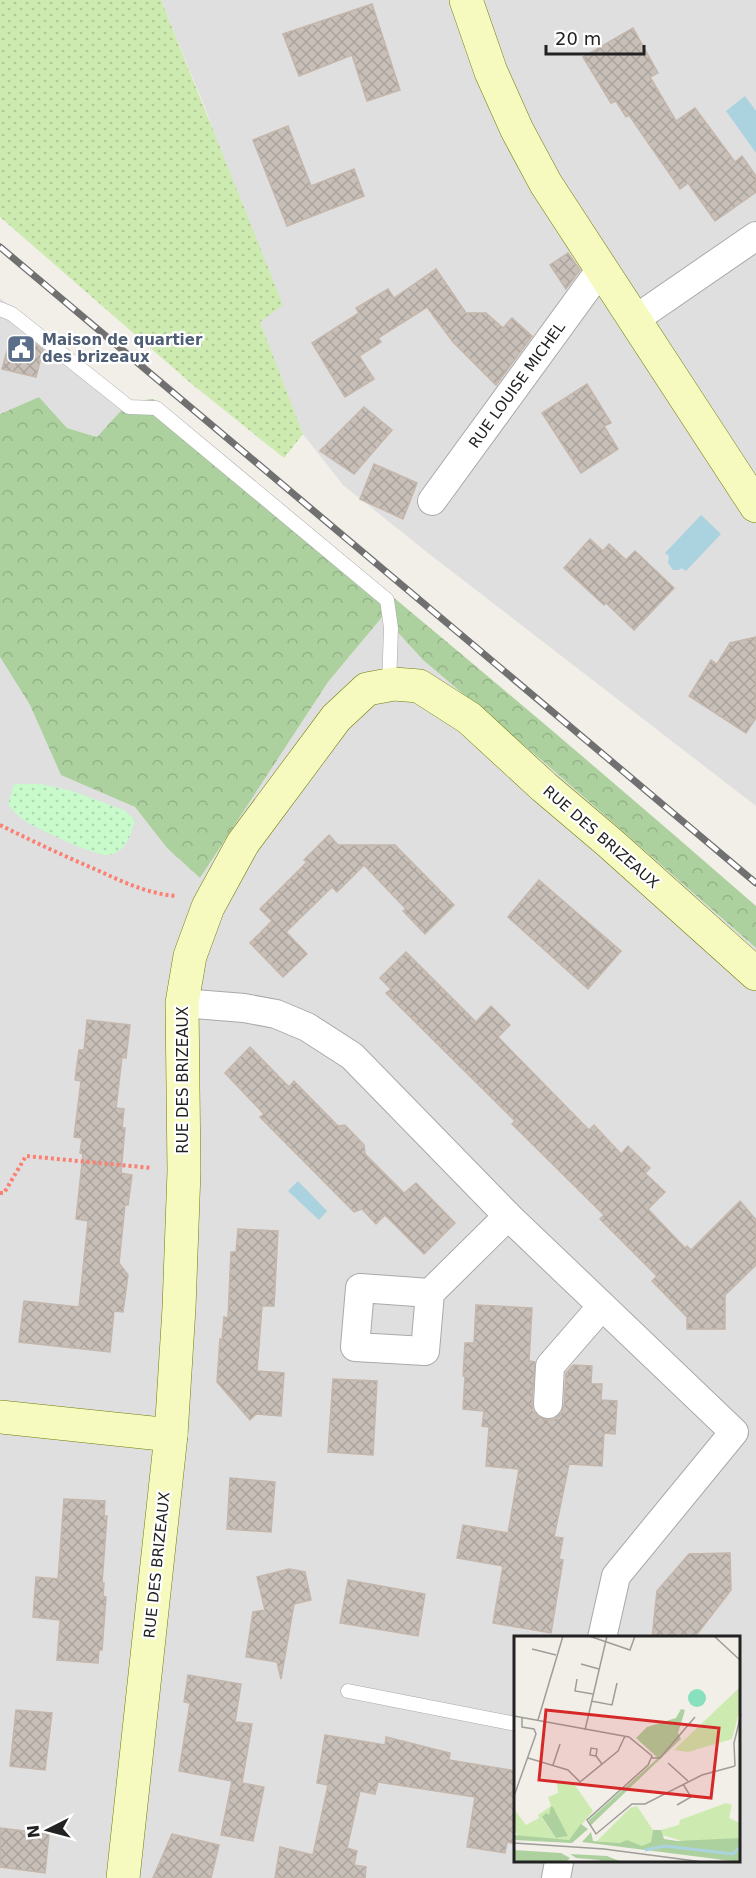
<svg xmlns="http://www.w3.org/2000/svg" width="756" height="1878" font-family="'DejaVu Sans',sans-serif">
<defs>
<pattern id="grass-dots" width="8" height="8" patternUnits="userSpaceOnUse" patternTransform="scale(1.5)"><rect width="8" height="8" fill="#cdebb0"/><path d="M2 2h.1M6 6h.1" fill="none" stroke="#b0c997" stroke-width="1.8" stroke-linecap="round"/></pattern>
<pattern id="forest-crowns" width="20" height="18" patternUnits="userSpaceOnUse" patternTransform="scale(1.5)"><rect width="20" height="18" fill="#add19e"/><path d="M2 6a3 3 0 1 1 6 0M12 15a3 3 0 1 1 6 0" fill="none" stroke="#95b388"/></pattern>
<pattern id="park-dots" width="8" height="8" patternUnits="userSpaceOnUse" patternTransform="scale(1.5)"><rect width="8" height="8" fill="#c8facc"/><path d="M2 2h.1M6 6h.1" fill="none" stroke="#acd6af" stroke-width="1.8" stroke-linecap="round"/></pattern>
<pattern id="building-cross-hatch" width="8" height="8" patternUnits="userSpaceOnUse" patternTransform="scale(1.5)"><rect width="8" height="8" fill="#c7bfb8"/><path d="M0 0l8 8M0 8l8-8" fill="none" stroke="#aba49e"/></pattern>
</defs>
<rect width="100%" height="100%" fill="#f2efe9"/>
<!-- residential -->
<g fill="#e0dfdf" fill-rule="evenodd">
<polygon points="161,0 756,0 756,806 428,553 343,485 303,434 259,322 208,115"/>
<polygon points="0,298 129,402 98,437 67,428 39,397 0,414"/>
<path d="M 383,616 L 423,660 L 545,763 L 756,948 L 756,1878 L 0,1878 L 0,657 L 30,705 L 61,774 L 135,807 L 167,848 L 200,878 L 328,682 ZM 516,1638 L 740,1638 L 740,1862 L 516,1862 Z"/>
</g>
<!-- grass -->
<polygon fill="url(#grass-dots)" points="0,0 161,0 283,305 260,322 303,434 284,458 193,385 0,217"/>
<!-- forest -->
<path fill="url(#forest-crowns)" d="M 39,397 L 67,428 L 97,437 L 129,402 L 153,399 C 356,565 558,733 756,906 L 756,948 L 545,763 L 423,660 L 383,616 L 328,682 L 200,878 L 167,848 L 135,807 L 61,775 L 30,705 L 0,657 L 0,414 Z"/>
<!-- park -->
<path fill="url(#park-dots)" d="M 14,784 L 41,784 L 72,791 L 124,810 L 135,820 C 131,834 126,853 108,855 C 95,856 32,827 21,818 C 16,814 12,809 8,804 Z"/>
<!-- water -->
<g fill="#aad3df">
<polygon points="745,96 756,111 756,153 726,111"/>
<polygon points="701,515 721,534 686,571 682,568 679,570 673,570 668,563 669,556 665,553"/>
<polygon points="298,1181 327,1211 319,1220 288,1191"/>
</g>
<!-- building -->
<g fill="url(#building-cross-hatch)" stroke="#c4b6ab" stroke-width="1.5">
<polygon points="372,4 400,90 367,101 352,55 299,76 283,34"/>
<polygon points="633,28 658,73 650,77 676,121 695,108 735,162 742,156 756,176 756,192 715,221 688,183 680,189 629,115 626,117 616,101 611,103 583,57"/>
<polygon points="288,126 311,186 354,169 364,196 287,226 253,140"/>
<polygon points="568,253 580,270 566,289 550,265"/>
<polygon points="436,269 466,313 486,313 503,328 512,318 532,336 496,385 453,342 427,307 378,338 381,342 359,356 374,379 345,397 312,343 359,313 356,308 388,289 394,298"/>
<polygon points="11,336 32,341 43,350 36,377 2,369"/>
<polygon points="587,384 611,423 604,426 618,449 581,473 542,413"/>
<polygon points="364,407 392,430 354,474 320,451"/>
<polygon points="374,464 417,483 403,519 360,499"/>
<polygon points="590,539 603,551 609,544 626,560 635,551 674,588 634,630 606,603 604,605 564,568"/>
<polygon points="756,637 756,718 746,733 689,696 711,660 717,664 730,643"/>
<polygon points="329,835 338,845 395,845 454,905 425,934 403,911 406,909 364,865 337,892 332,887 286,932 307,954 283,977 250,943 272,921 260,909 307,862 304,860"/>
<polygon points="539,880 621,951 588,989 508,917"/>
<polygon points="406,952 476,1022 491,1006 510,1025 498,1037 589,1130 594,1125 621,1154 628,1146 650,1168 645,1173 665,1192 648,1209 685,1248 687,1246 691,1250 740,1201 756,1220 756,1265 725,1295 725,1329 687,1329 687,1317 652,1281 657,1276 600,1219 604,1215 512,1124 515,1121 386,993 391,989 380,978"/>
<polygon points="87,1020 130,1025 126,1058 122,1057 116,1108 124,1109 122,1128 125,1128 121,1173 132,1175 128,1205 125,1205 119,1263 128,1275 123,1312 114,1311 110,1352 19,1342 24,1301 79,1307 88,1221 76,1219 83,1154 80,1153 82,1138 74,1137 81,1081 75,1080 79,1050 84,1050"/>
<polygon points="250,1047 289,1087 294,1081 338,1126 345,1125 364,1145 365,1154 404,1193 416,1183 455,1223 424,1254 385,1215 376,1224 362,1209 354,1212 260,1117 264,1114 225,1073"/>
<polygon points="238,1229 278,1231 274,1306 262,1306 257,1371 284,1373 281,1416 256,1414 250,1420 217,1382 220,1339 222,1340 224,1317 228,1318 231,1252 236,1252"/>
<polygon points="476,1305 532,1308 529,1361 535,1362 532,1403 533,1411 539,1417 547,1420 555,1419 562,1412 564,1405 566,1373 573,1365 592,1366 591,1384 602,1384 601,1400 617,1401 615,1434 604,1433 602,1466 569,1464 554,1537 563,1538 559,1559 563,1560 551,1633 493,1623 503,1566 457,1558 463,1525 508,1533 519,1469 486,1466 489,1427 482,1426 484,1411 463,1409 465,1376 463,1376 465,1343 474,1343"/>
<polygon points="333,1379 377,1381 373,1455 328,1452"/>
<polygon points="230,1478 275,1482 271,1532 227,1529"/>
<polygon points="64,1499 105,1501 104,1516 107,1516 102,1583 104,1583 103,1596 106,1597 102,1650 99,1650 98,1663 57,1660 60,1620 33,1617 36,1577 58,1579"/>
<polygon points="730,1553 731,1590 694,1638 652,1638 657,1591 689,1554"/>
<polygon points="289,1569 305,1572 311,1600 294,1604 281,1679 277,1662 246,1657 253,1612 265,1610 257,1577"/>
<polygon points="348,1580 425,1594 418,1636 340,1623"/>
<polygon points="188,1675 241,1684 235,1722 252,1724 242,1783 264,1787 253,1841 221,1835 232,1781 179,1771 190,1703 184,1702"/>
<polygon points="16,1710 52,1713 45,1770 10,1766"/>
<polygon points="325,1735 385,1745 386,1737 450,1753 449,1760 516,1771 516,1844 507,1842 505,1853 467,1847 475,1797 378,1782 375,1794 360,1791 347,1848 357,1851 354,1865 366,1867 365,1878 275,1878 280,1847 313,1855 328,1785 317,1783"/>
<polygon points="0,1828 49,1834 45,1873 0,1867"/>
<polygon points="172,1834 219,1845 211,1878 153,1878"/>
</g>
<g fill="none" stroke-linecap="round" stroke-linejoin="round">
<!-- lane casing -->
<g stroke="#a9a9a9" stroke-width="15">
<g id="lane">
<polyline points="0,309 12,314 129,407 156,408 387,600 391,628 389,685"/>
<polyline points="348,1691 516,1724"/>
</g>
</g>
<!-- street casing -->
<g stroke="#a9a9a9" stroke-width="30">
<g id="street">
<polyline points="634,320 756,236"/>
<polyline points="432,501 601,269"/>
<polyline points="182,1003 244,1008 276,1014 307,1027 352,1056 508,1216 734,1432 616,1576 602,1638"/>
<polyline points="430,1293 425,1351 355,1347 360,1288 430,1293 508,1216"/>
<polyline points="548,1404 550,1366 602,1306"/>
<polyline points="556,1878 559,1862"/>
</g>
</g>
<!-- secondary casing -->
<g stroke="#707d05" stroke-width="34">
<g id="secondary">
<polyline points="466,0 491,72 517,130 546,184 756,506"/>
<polyline points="0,1417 171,1435"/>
<polyline points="123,1878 171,1435 179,1308 184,1171 182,1003 190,956 208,907 243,843 336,718 367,689 394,684 419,686 469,718 544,787 610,843 756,974"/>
</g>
</g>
<!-- path -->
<g stroke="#fa8072" stroke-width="4" stroke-dasharray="3 3" stroke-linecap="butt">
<path d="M 0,825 C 32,841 64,856 97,870 C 123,882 148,894 177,896"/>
<polyline points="0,1193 4,1193 26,1156 152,1168"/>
</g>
<!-- lane -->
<use href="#lane" stroke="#fff" stroke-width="14"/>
<!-- street -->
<use href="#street" stroke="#fff" stroke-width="28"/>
<!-- secondary -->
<use href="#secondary" stroke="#f7fabf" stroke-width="33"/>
<!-- rail casing -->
<g stroke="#707070" stroke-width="7">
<polyline id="rail" points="0,247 756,883"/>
</g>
<!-- rail -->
<use href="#rail" stroke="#fff" stroke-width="4.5" stroke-dasharray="14" stroke-linecap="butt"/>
</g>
<!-- icons -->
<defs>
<g id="civic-square" transform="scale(1.5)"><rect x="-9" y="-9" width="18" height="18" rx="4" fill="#5c6f8a" stroke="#fff"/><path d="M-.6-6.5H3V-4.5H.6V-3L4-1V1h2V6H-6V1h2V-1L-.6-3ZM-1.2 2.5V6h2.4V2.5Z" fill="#fff"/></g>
</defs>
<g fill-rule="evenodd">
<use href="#civic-square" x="21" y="349"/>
</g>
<g text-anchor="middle" stroke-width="4.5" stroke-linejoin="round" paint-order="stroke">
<!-- service labels -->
<g font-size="15" font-weight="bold" fill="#4e5e75" stroke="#fff" text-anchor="start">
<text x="42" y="345">Maison de quartier<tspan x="42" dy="17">des brizeaux</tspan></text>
</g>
<!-- street labels -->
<g font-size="15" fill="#222" stroke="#fff">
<text transform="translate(517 385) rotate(-54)" y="5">RUE LOUISE MICHEL</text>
<text transform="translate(601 837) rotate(41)" y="5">RUE DES BRIZEAUX</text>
<text transform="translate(183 1080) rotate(-90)" y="5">RUE DES BRIZEAUX</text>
<text transform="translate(157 1565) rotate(-84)" y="5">RUE DES BRIZEAUX</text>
</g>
</g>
<!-- overview -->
<g transform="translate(514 1636)">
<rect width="226" height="226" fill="#f2efe9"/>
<path d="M 226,51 L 226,73 L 218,103 L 174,116 L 160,114 ZM 43,146 L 60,148 L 79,175 L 55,204 L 5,201 L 0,194 L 0,173 L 12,189 L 25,182 L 24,179 L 37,170 L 34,161 L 44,157 ZM 39,171 L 47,187 L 54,200 L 42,202 L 28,182 L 35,180 ZM 212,167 L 218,169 L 215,182 L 226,187 L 226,202 L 172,206 L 148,199 L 147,194 L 165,189 L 166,184 ZM 123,170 L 139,194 L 137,206 L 128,210 L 83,205 L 116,172 Z" fill="#cdebb0" fill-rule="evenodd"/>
<path d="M 167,73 L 171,74 L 164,97 L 167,103 L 76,190 L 75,184 L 144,122 L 122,102 L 133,91 L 162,82 ZM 37,170 L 39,171 L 54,200 L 42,202 L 28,181 L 32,177 L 35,179 ZM 67,188 L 74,193 L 58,207 L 0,204 L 0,199 L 55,204 ZM 139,194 L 147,194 L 150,203 L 163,205 L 226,202 L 226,226 L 68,206 L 77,196 L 79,205 L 106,207 L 113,204 L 128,210 L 137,206 ZM 0,214 L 47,217 L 56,222 L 52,226 L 0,226 ZM 56,218 L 93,220 L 108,226 L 84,226 L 86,224 L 62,222 Z" fill="#add19e"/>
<path d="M174 62a9 9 0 1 1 18 0a9 9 0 1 1-18 0Z" fill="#88e0be"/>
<path fill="none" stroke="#aad3df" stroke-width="3" d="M 131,214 L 151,210 L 219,218 L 227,210"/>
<path fill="none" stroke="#9f9d99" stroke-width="1.5" d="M 75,0 L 116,14 L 121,0M 200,0 L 227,25M 18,13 L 42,19M 67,28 L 85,33M 63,43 L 61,55 L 79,58M 77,65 L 98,69 L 103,47M 0,80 L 115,101 L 138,120 L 134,129 L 73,184 L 82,198 L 118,168 L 131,168 L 188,139 L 221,130M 24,84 L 49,0M 71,94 L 93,0M 82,120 L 76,119 L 77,112 L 83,113 L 82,120 L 88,128M 14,122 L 54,134 L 66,146 L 104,115 L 111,100M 138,122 L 146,122 L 181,81M 154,127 L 174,145M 39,129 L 46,108M 221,130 L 220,107 L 227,78M 0,160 L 22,98 L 20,93 L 8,91 L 8,82M 163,169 L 177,161 L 169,148M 0,207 L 90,213 L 189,226"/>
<path fill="#d62828" fill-opacity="0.15" stroke="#d62828" stroke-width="3" d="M 32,74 L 205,92 L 197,162 L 25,144 Z"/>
<rect width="226" height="226" fill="none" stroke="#222" stroke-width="3"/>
</g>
<!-- north arrow -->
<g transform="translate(48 1830) rotate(264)" stroke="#ffffff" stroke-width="4.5" paint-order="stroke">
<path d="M0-4.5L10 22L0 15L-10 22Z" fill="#222222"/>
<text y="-9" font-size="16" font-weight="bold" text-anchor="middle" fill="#222222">N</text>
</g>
<!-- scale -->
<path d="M546 45v9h98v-9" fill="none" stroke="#222222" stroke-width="3"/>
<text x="555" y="45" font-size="18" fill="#222222" stroke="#ffffff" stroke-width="4.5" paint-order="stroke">20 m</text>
</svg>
